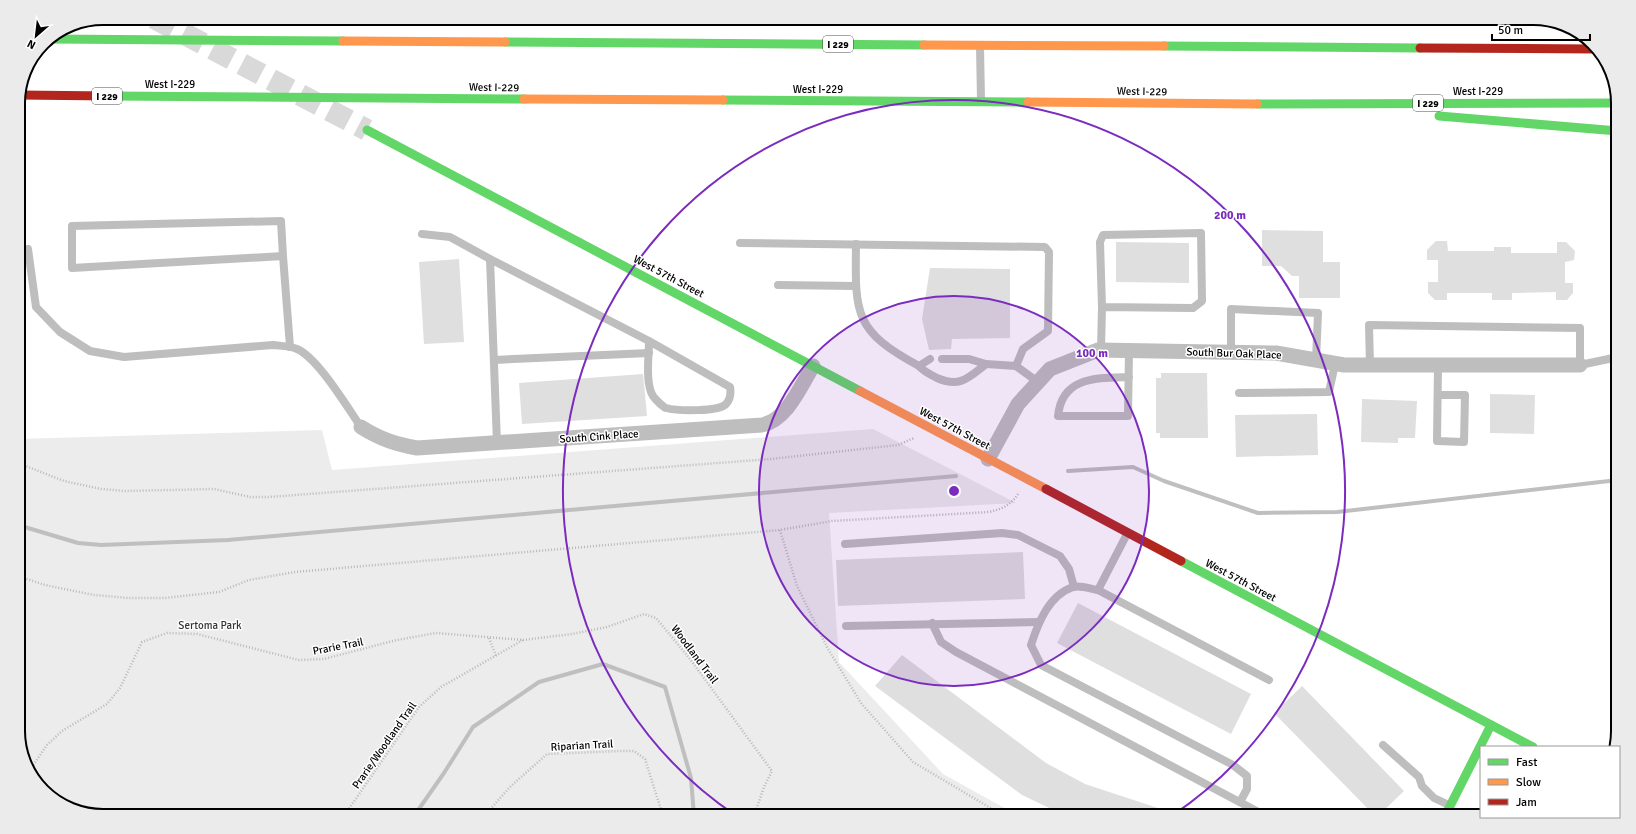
<svg xmlns="http://www.w3.org/2000/svg" width="1636" height="834" font-family="Signika,sans-serif">
<rect width="100%" height="100%" fill="#fff"/>
<!-- green -->
<polygon fill="#ececec" points="873,429 1016,503 829,513 839,662 943,774 1019,816 103,816 65,807 32,778 18,736 18,439 322,430 332,470"/>
<g fill="none" stroke-linecap="round" stroke-linejoin="round">
<!-- stream -->
<g stroke="#bfbfbf" stroke-width="4">
<polyline points="1068,471 1133,467 1164,481 1258,513 1337,512 1618,480"/>
<polyline points="18,525 78,543 101,545 228,540 956,476"/>
<polyline points="414,816 444,773 473,727 539,682 603,664 665,687 691,778 694,816"/>
</g>
</g>
<!-- building -->
<g fill="#dfdfdf">
<polygon points="1262,230 1323,231 1323,262 1340,262 1340,298 1299,298 1299,276 1292,276 1281,266 1262,266"/>
<polygon points="1436,241 1447,241 1448,251 1494,251 1494,247 1511,247 1511,253 1557,253 1557,242 1566,242 1575,251 1574,260 1565,262 1565,283 1573,283 1573,293 1567,300 1556,300 1556,292 1512,293 1512,300 1492,300 1492,293 1447,293 1447,300 1435,300 1428,293 1428,282 1438,282 1438,260 1427,260 1427,250"/>
<polygon points="1116,242 1189,243 1189,283 1116,282"/>
<polygon points="459,259 464,342 424,344 419,262"/>
<polygon points="930,268 1010,269 1010,338 952,339 951,349 929,350 922,319"/>
<polygon points="1161,373 1207,373 1208,438 1160,438 1160,433 1156,433 1156,378 1161,378"/>
<polygon points="643,374 647,416 522,424 519,383"/>
<polygon points="1490,394 1535,395 1534,434 1490,433"/>
<polygon points="1362,399 1417,401 1415,438 1398,438 1398,443 1361,442"/>
<polygon points="1317,414 1318,455 1236,457 1235,415"/>
<polygon points="1023,552 1025,599 838,606 836,560"/>
<polygon points="1078,603 1251,694 1231,734 1057,643"/>
<polygon points="902,655 1046,763 1085,784 1176,814 1176,816 1066,816 1022,795 875,686"/>
<polygon points="1302,686 1404,791 1378,816 1375,816 1274,713"/>
</g>
<g fill="none" stroke-linecap="round" stroke-linejoin="round">
<!-- secondary-tunnel -->
<polyline stroke="#d9d9d9" stroke-width="22" stroke-dasharray="22 11" stroke-linecap="butt" points="154,18 367,130"/>
<!-- path -->
<g stroke="#b9b9b9" stroke-width="2.5" stroke-dasharray="1 2" stroke-linecap="butt">
<polyline points="18,463 64,481 101,489 124,491 214,489 250,497 269,497 771,459 898,445 914,438"/>
<polyline points="780,530 797,586 828,649 861,703 913,762 1004,816"/>
<path d="M 18,576 L 45,585 L 94,595 L 128,598 L 165,598 L 219,592 L 249,580 L 295,572 L 780,530 L 832,521 L 989,512 C 1002,509 1011,505 1018,494"/>
<polyline points="489,638 496,656"/>
<polyline points="30,770 47,745 62,731 107,704 120,688 142,642 167,633 197,634 299,660 324,659 397,640 436,633 523,640 572,634 607,627 644,614 656,618 690,659 772,771 764,787 754,816"/>
<polyline points="344,816 419,707 441,687 523,640"/>
<polyline points="484,816 511,786 547,754 620,751 634,751 645,759 663,816"/>
</g>
<!-- lane -->
<g stroke="#bebebe" stroke-width="8">
<polyline points="980,46 981,101"/>
<polyline points="422,234 450,237 490,259"/>
<polyline points="740,243 1045,247 1049,252 1048,331 1023,349 1016,366 1038,382"/>
<path d="M 856,244 C 855,314 854,331 919,366"/>
<path d="M 28,249 L 36,307 L 60,332 L 90,351 L 124,357 L 273,345 C 281,346 290,346 297,349 C 318,358 347,407 361,427"/>
<polyline points="283,256 281,221 72,226 72,268 283,256 290,347"/>
<polyline points="778,285 855,286"/>
<polyline points="1101,350 1102,307 1193,308 1202,301 1201,233 1103,235 1100,242 1102,307"/>
<polyline points="1231,352 1231,309 1318,313 1316,360"/>
<path d="M 930,359 L 919,366 C 923,371 931,375 937,378 C 960,388 968,378 986,364 L 969,359 L 942,359"/>
<polyline points="494,360 649,353"/>
<polyline points="986,364 1016,366"/>
<polyline points="1370,365 1369,325 1580,328 1580,365 1618,357"/>
<path d="M 1129,377 C 1098,378 1062,376 1058,416 L 1128,416 L 1129,351"/>
<polyline points="1239,393 1329,392 1335,364"/>
<polyline points="1438,395 1465,395 1464,442 1437,441 1438,365"/>
<path d="M 497,443 L 490,259 L 649,341 L 730,387 C 731,393 731,399 726,404 C 719,412 677,411 666,408 C 663,407 655,399 653,396 C 645,384 649,355 649,341"/>
<polyline points="845,544 1002,533 1018,535 1060,556 1069,569 1074,587"/>
<polyline points="1098,590 1127,534"/>
<polyline points="932,623 941,642 956,652 1266,816"/>
<polyline points="846,626 1038,622"/>
<polyline points="1383,745 1419,777 1422,786 1434,798 1449,805"/>
<path d="M 1240,802 L 1247,789 L 1247,776 L 1233,765 L 1041,665 L 1031,645 C 1038,623 1049,595 1073,587 C 1080,585 1091,589 1098,590 L 1269,680"/>
</g>
<!-- street -->
<g stroke="#bebebe" stroke-width="15">
<path d="M 361,427 C 380,439 395,444 417,448 L 762,425 C 787,420 800,387 813,366"/>
<polyline points="988,459 1018,404 1050,369 1098,350 1276,353 1344,365 1580,365"/>
</g>
<!-- fast -->
<g stroke="#63d668" stroke-width="9">
<polyline points="49,39 343,41"/>
<polyline points="505,42 924,45"/>
<polyline points="1164,46 1420,48"/>
<polyline points="110,96 524,99"/>
<polyline points="723,100 1028,102"/>
<polyline points="1257,104 1618,103"/>
<polyline points="1439,116 1618,131"/>
<polyline points="367,130 860,391"/>
<polyline points="1181,561 1533,747"/>
<polyline points="1445,816 1491,725"/>
</g>
<!-- slow -->
<g stroke="#ff974d" stroke-width="9">
<polyline points="343,41 505,42"/>
<polyline points="924,45 1164,46"/>
<polyline points="524,99 723,100"/>
<polyline points="1028,102 1257,104"/>
<polyline points="860,391 1046,489"/>
</g>
<!-- jam -->
<g stroke="#b3261e" stroke-width="9">
<polyline points="1420,48 1595,49"/>
<polyline points="19,95 110,96"/>
<polyline points="1046,489 1181,561"/>
</g>
</g>
<!-- distance rings -->
<circle cx="954" cy="491" r="195" fill="#7b2cbf" fill-opacity=".12"/>
<g fill="none" stroke="#7b2cbf" stroke-width="2">
<circle cx="954" cy="491" r="195"/>
<path d="M735 815A391 391 0 1 1 1173 815"/>
</g>
<g text-anchor="middle" stroke-width="3" stroke-linejoin="round" paint-order="stroke">
<!-- shield labels -->
<g fill="#fff" stroke="#4c4c4c" stroke-width="1">
<rect x="823" y="36" width="30" height="16" rx="3"/>
<rect x="92" y="88" width="30" height="16" rx="3"/>
<rect x="1413" y="95" width="30" height="16" rx="3"/>
</g>
<g font-size="10" font-weight="bold" fill="#000">
<text x="838" y="48">I 229</text>
<text x="107" y="100">I 229</text>
<text x="1428" y="107">I 229</text>
</g>
<!-- street labels -->
<g font-size="11" fill="#000" stroke="#fff">
<text x="170" y="88">West I-229</text>
<text transform="translate(494 87) rotate(1)" y="4">West I-229</text>
<text x="818" y="93">West I-229</text>
<text transform="translate(1142 91) rotate(1)" y="4">West I-229</text>
<text x="1478" y="95">West I-229</text>
<text transform="translate(669 276) rotate(28)" y="4">West 57th Street</text>
<text transform="translate(1234 353) rotate(2)" y="4">South Bur Oak Place</text>
<text transform="translate(955 428) rotate(28)" y="4">West 57th Street</text>
<text transform="translate(599 436) rotate(-4)" y="4">South Cink Place</text>
<text transform="translate(1241 580) rotate(28)" y="4">West 57th Street</text>
<text transform="translate(338 646) rotate(-11)" y="4">Prarie Trail</text>
<text transform="translate(695 654) rotate(53)" y="4">Woodland Trail</text>
<text transform="translate(384 745) rotate(-55)" y="4">Prarie/Woodland Trail</text>
<text transform="translate(582 745) rotate(-3)" y="4">Riparian Trail</text>
</g>
<!-- park labels -->
<g font-size="11" fill="#333" stroke="#fff">
<text x="210" y="629">Sertoma Park</text>
</g>
</g>
<!-- crop -->
<path d="M0 0H1636V834H0ZM103 25H1533A78 78 0 0 1 1611 103V731A78 78 0 0 1 1533 809H103A78 78 0 0 1 25 731V103A78 78 0 0 1 103 25Z" fill="#ebebeb" fill-rule="evenodd"/>
<path fill="none" stroke="#000" stroke-width="2" d="M103 25H1533A78 78 0 0 1 1611 103V731A78 78 0 0 1 1533 809H103A78 78 0 0 1 25 731V103A78 78 0 0 1 103 25Z"/>
<circle cx="954" cy="491" r="6" fill="#7b2cbf" stroke="#fff" stroke-width="2"/>
<g font-size="12" text-anchor="middle" font-weight="bold" fill="#7b2cbf" stroke="#fff" stroke-width="3" stroke-linejoin="round" paint-order="stroke">
<text x="1230" y="219">200 m</text>
<text x="1092" y="357">100 m</text>
</g>
<!-- legend -->
<rect x="1480" y="746" width="140" height="72" fill="#ffffff" stroke="#999999"/>
<rect x="1488" y="759" width="20" height="6" fill="#63d668" stroke="#999999"/>
<text x="1516" y="766" font-size="12" fill="#000000">Fast</text>
<rect x="1488" y="779" width="20" height="6" fill="#ff974d" stroke="#999999"/>
<text x="1516" y="786" font-size="12" fill="#000000">Slow</text>
<rect x="1488" y="799" width="20" height="6" fill="#b3261e" stroke="#999999"/>
<text x="1516" y="806" font-size="12" fill="#000000">Jam</text>
<!-- north arrow -->
<g transform="translate(36 36) rotate(208)" stroke="#ffffff" stroke-width="3" paint-order="stroke">
<path d="M0-3L7 15L0 10L-7 15Z" fill="#000000"/>
<text y="-6" font-size="11" font-weight="bold" text-anchor="middle" fill="#000000">N</text>
</g>
<!-- scale -->
<path d="M1492 34v6h98v-6" fill="none" stroke="#000000" stroke-width="2"/>
<text x="1498" y="34" font-size="12" fill="#000000" stroke="#ffffff" stroke-width="3" paint-order="stroke">50 m</text>
</svg>
